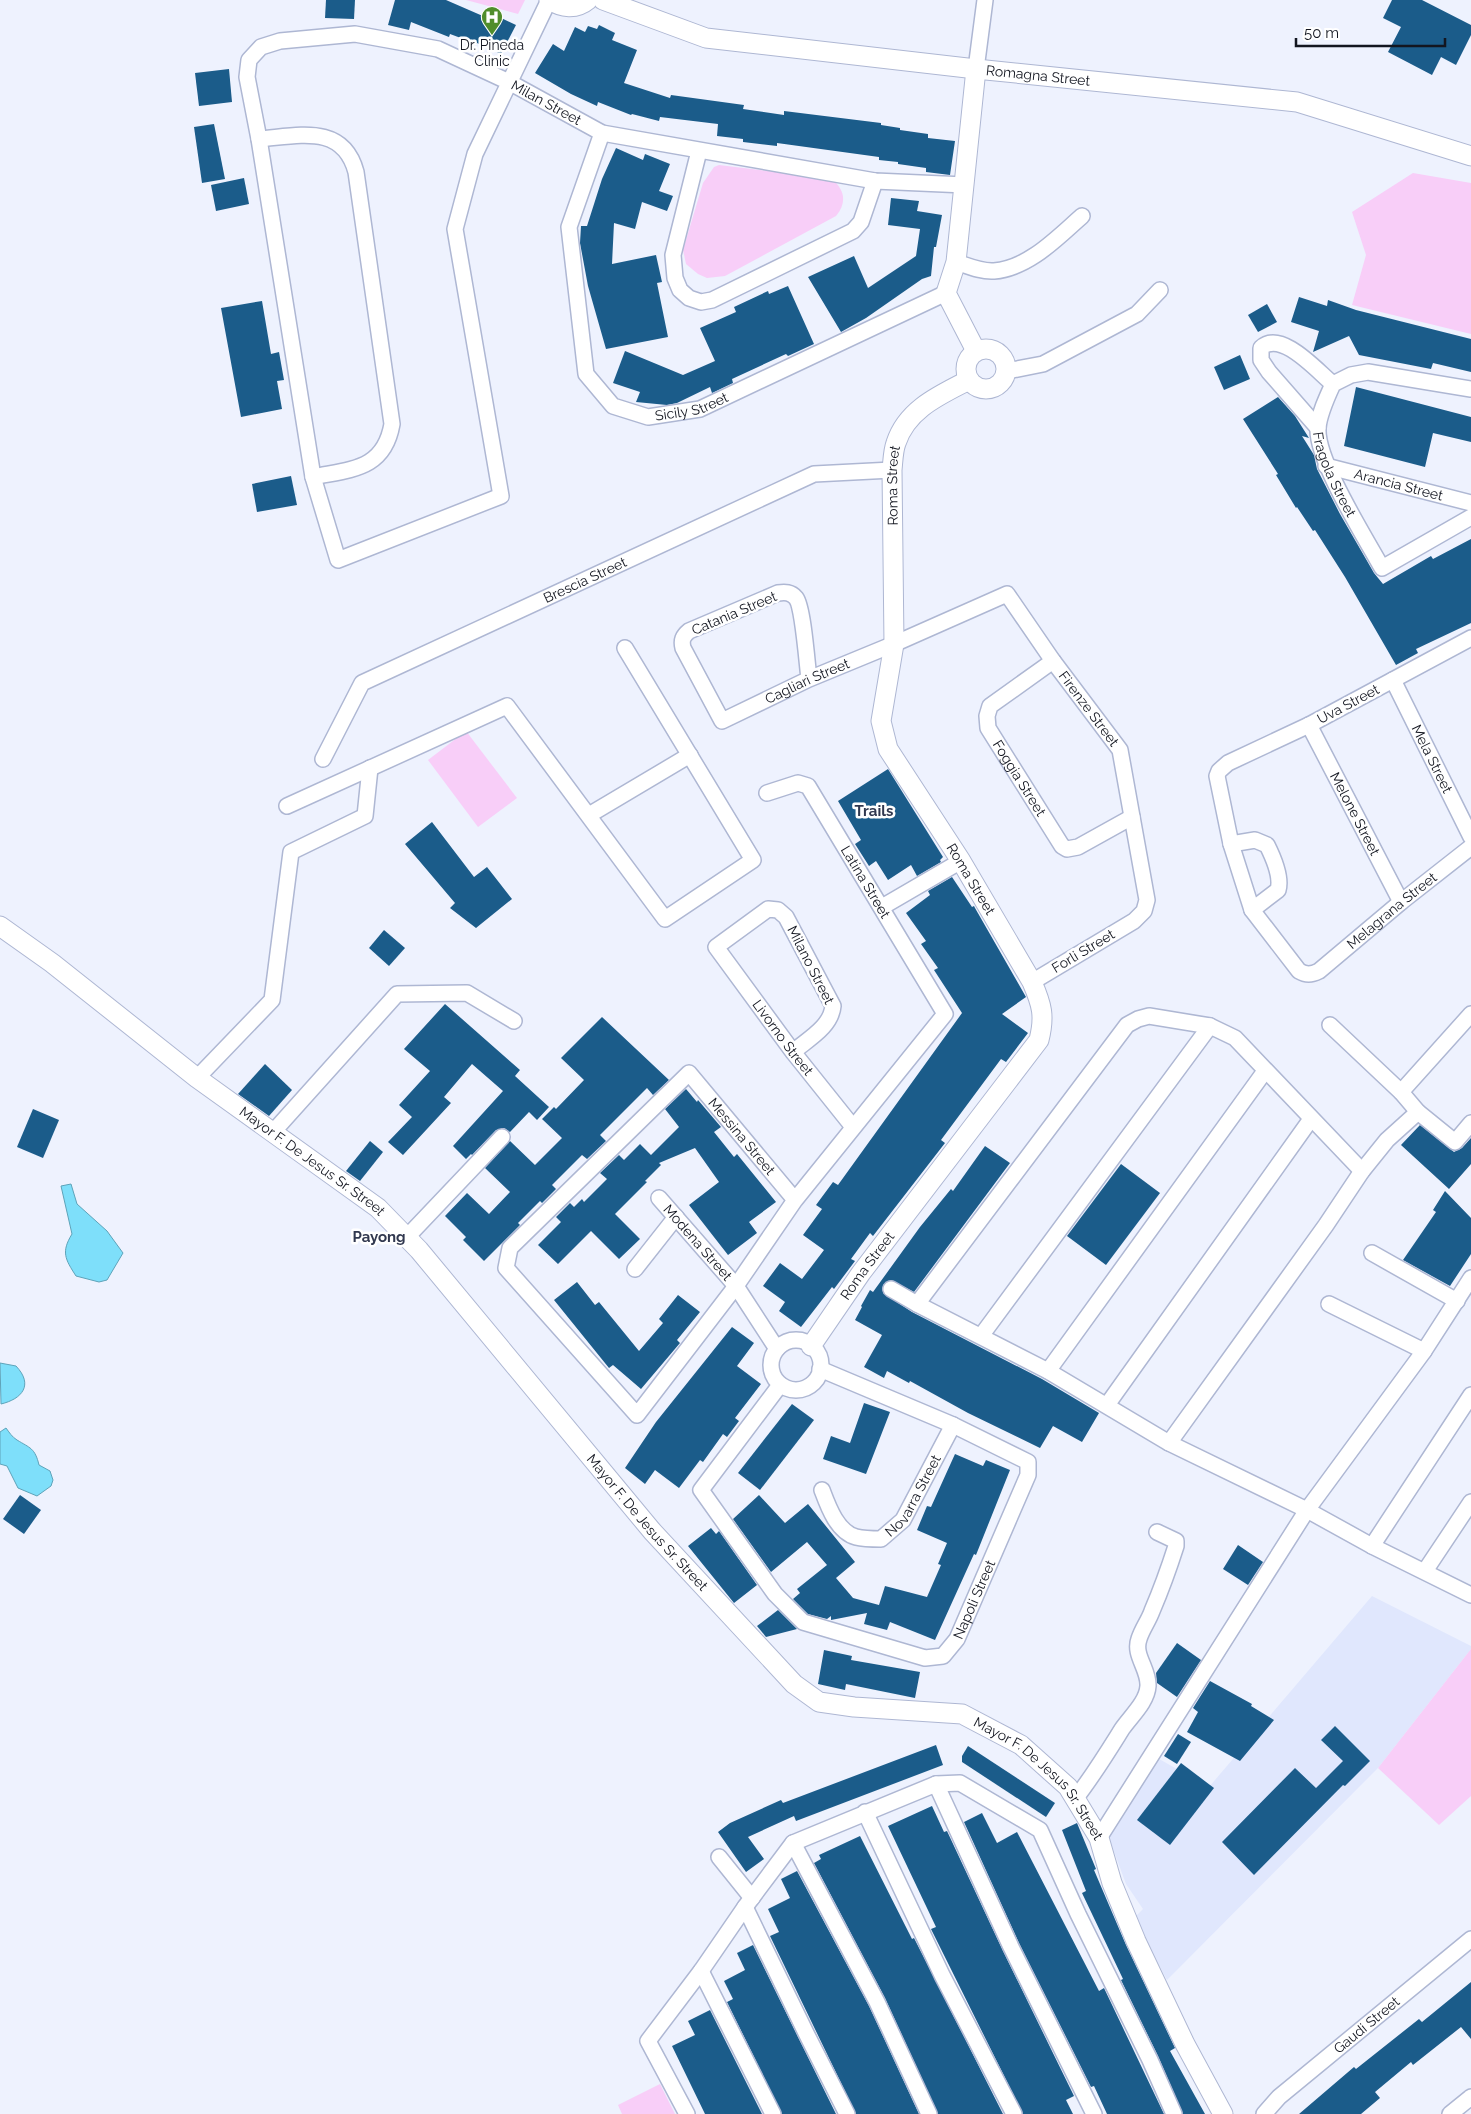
<svg xmlns="http://www.w3.org/2000/svg" width="1471" height="2114" font-family="Raleway,sans-serif">
<rect width="100%" height="100%" fill="#eef2fe"/>
<!-- built -->
<polygon fill="#e0e7fd" points="1372,1596 1471,1646 1471,1649 1378,1768 1167,1980 1134,1918 1143,1909 1126,1884 1106,1830 1152,1755 1209,1787"/>
<!-- green -->
<g fill="#f8cef8">
<polygon points="466,0 525,0 518,14"/>
<path d="M 719,165 L 832,179 C 845,190 847,203 836,216 L 725,276 L 707,278 L 698,274 L 686,264 L 683,250 L 703,183 L 714,167 Z"/>
<polygon points="1413,173 1471,183 1471,334 1352,305 1366,255 1352,212"/>
<polygon points="466,731 517,798 478,827 428,760"/>
<polygon points="1471,1649 1471,1796 1439,1825 1378,1768"/>
<polygon points="660,2084 675,2114 622,2114 618,2105"/>
</g>
<!-- water -->
<g fill="#7edffa" stroke="#5ea3b9">
<path d="M 71,1184 L 77,1204 L 107,1231 L 123,1253 L 107,1280 L 99,1282 L 76,1276 C 65,1259 61,1252 72,1234 L 61,1186 Z"/>
<path d="M 0,1363 L 16,1366 C 34,1385 22,1399 1,1404 Z"/>
<path d="M 6,1428 C 9,1432 12,1437 17,1440 C 30,1448 35,1448 39,1465 L 50,1471 L 53,1480 L 51,1486 L 37,1496 L 18,1488 L 7,1466 L 0,1464 L 0,1432 Z"/>
</g>
<!-- building -->
<g fill="#1b5c8a">
<polygon points="326,0 355,0 354,19 325,18"/>
<polygon points="395,0 446,0 492,20 495,15 516,25 501,54 477,43 477,44 450,34 449,37 411,22 409,30 388,25"/>
<polygon points="1392,0 1422,0 1471,25 1471,35 1456,65 1441,57 1432,75 1388,52 1401,27 1383,18"/>
<polygon points="599,25 615,33 612,40 637,50 624,83 670,98 671,95 744,105 743,109 784,115 784,111 881,123 881,125 900,128 900,130 928,134 928,138 955,141 950,175 926,172 926,168 898,164 898,162 879,160 879,157 777,143 777,146 743,142 743,139 717,136 718,124 660,117 659,121 632,114 631,115 598,102 597,106 571,94 535,73 553,44 564,51 575,27 585,32 588,26 597,29"/>
<polygon points="229,69 232,102 199,106 195,73"/>
<polygon points="214,124 225,179 202,183 194,127"/>
<polygon points="616,148 643,160 645,154 670,164 659,191 673,196 667,211 642,202 635,229 614,223 612,264 656,255 662,282 657,283 668,337 606,349 588,286 580,243 581,226 587,226 602,179"/>
<polygon points="244,178 249,204 216,211 211,185"/>
<polygon points="891,198 919,201 917,211 942,215 936,247 934,247 931,276 922,279 866,318 841,332 808,277 854,256 868,288 916,256 920,229 888,225"/>
<polygon points="788,286 814,344 788,356 786,354 732,379 733,383 712,393 710,387 677,403 667,405 636,402 640,392 613,383 625,351 683,375 715,361 700,328 736,312 734,307 768,291 769,294"/>
<polygon points="1299,297 1327,306 1328,300 1356,310 1471,339 1471,372 1433,363 1431,369 1359,355 1349,336 1313,352 1319,331 1291,322"/>
<polygon points="262,301 271,354 279,352 284,380 277,381 282,409 241,417 221,308"/>
<polygon points="1267,304 1277,322 1258,332 1248,315"/>
<polygon points="1240,355 1250,379 1224,390 1214,367"/>
<polygon points="1356,387 1471,417 1471,442 1433,433 1425,467 1344,446"/>
<polygon points="1278,397 1295,416 1309,438 1302,436 1314,455 1317,469 1340,514 1374,573 1383,584 1431,556 1433,559 1471,539 1471,623 1416,649 1418,653 1396,665 1345,577 1315,530 1313,531 1297,507 1296,508 1276,475 1278,474 1243,419"/>
<polygon points="291,476 297,505 257,512 252,484"/>
<polygon points="888,769 943,857 940,860 941,862 917,876 911,865 888,880 876,861 869,866 855,844 861,840 838,801"/>
<polygon points="432,822 474,877 487,867 512,899 476,928 450,908 455,903 405,844"/>
<polygon points="952,877 972,907 974,906 975,908 1026,997 1002,1014 1028,1033 1006,1062 1001,1059 941,1140 945,1143 873,1236 870,1233 851,1259 855,1261 834,1289 832,1287 801,1327 779,1311 785,1302 763,1286 780,1263 802,1279 824,1250 803,1235 822,1209 816,1205 833,1182 838,1185 962,1013 934,970 938,968 921,944 926,941 906,913 930,895 928,891"/>
<polygon points="384,930 405,948 389,966 369,948"/>
<polygon points="445,1004 520,1070 515,1076 549,1107 537,1120 529,1112 510,1132 504,1128 496,1130 472,1155 471,1154 466,1159 453,1146 503,1091 472,1064 444,1097 451,1103 403,1155 388,1142 412,1117 399,1105 430,1071 404,1049"/>
<polygon points="602,1017 669,1080 653,1095 647,1088 600,1135 606,1141 587,1159 582,1155 552,1185 556,1189 542,1203 540,1201 518,1223 520,1225 484,1261 463,1240 466,1237 445,1216 467,1193 489,1214 510,1192 485,1168 510,1141 535,1165 562,1138 542,1119 554,1107 556,1109 584,1080 561,1058"/>
<polygon points="265,1064 292,1090 269,1116 238,1094"/>
<polygon points="686,1089 697,1102 698,1100 721,1127 714,1132 734,1157 737,1154 776,1202 749,1222 757,1233 728,1255 689,1205 719,1182 695,1148 659,1163 661,1165 645,1181 647,1182 615,1214 640,1239 619,1259 591,1231 558,1264 538,1245 561,1222 556,1217 570,1203 574,1207 582,1199 584,1202 607,1179 600,1173 619,1155 624,1160 640,1144 651,1155 679,1127 665,1109"/>
<polygon points="33,1109 59,1120 43,1158 17,1147"/>
<polygon points="1420,1125 1454,1152 1462,1148 1471,1138 1471,1164 1449,1189 1401,1145"/>
<polygon points="370,1141 383,1152 360,1181 346,1171"/>
<polygon points="985,1146 1010,1163 914,1292 891,1280 883,1285 883,1293 912,1312 1042,1379 1099,1413 1082,1442 1053,1426 1040,1448 968,1413 910,1381 909,1383 887,1371 884,1378 864,1367 882,1335 855,1320 862,1307 861,1306 870,1290 873,1292 920,1227 951,1189 953,1191"/>
<polygon points="1121,1164 1160,1193 1106,1265 1067,1236"/>
<polygon points="1445,1191 1471,1218 1471,1254 1450,1286 1403,1260 1436,1212 1433,1210"/>
<polygon points="577,1282 595,1305 599,1302 639,1351 663,1323 659,1319 678,1295 700,1312 677,1340 680,1343 641,1389 613,1365 609,1368 554,1300"/>
<polygon points="732,1327 754,1343 737,1366 761,1384 735,1418 739,1421 727,1437 723,1434 703,1462 700,1460 679,1488 655,1470 645,1484 625,1468 656,1422"/>
<polygon points="864,1403 890,1412 866,1474 823,1459 831,1436 850,1443"/>
<polygon points="792,1404 814,1420 760,1490 738,1473"/>
<polygon points="955,1454 983,1466 986,1460 1010,1470 976,1555 974,1554 935,1640 890,1622 887,1630 864,1624 867,1613 831,1620 831,1616 827,1619 808,1614 793,1599 800,1593 797,1589 827,1565 807,1542 771,1572 733,1519 759,1495 785,1523 808,1504 855,1562 836,1578 853,1598 879,1605 885,1586 927,1597 941,1565 938,1564 947,1543 917,1530 927,1506 931,1507"/>
<polygon points="20,1495 41,1510 24,1534 3,1519"/>
<polygon points="711,1528 716,1534 719,1531 757,1585 734,1603 688,1546"/>
<polygon points="1238,1545 1263,1562 1248,1585 1223,1569"/>
<polygon points="778,1610 797,1629 766,1637 757,1626"/>
<polygon points="1177,1643 1201,1660 1177,1697 1157,1683 1156,1673"/>
<polygon points="824,1650 852,1656 851,1660 920,1672 915,1698 846,1684 845,1690 818,1684"/>
<polygon points="1210,1681 1252,1704 1251,1706 1274,1720 1240,1761 1187,1732 1198,1712 1193,1708"/>
<polygon points="1335,1726 1370,1761 1345,1786 1343,1785 1254,1875 1222,1842 1295,1768 1316,1788 1343,1761 1321,1740"/>
<polygon points="1178,1734 1191,1742 1177,1764 1164,1756"/>
<polygon points="936,1745 943,1765 796,1821 794,1816 748,1837 764,1859 746,1872 718,1832 730,1823 781,1800 783,1803"/>
<polygon points="968,1746 1055,1803 1046,1817 962,1762 962,1756"/>
<polygon points="1181,1763 1214,1788 1170,1845 1137,1820"/>
<polygon points="932,1806 944,1832 947,1831 1003,1951 1074,2096 1066,2100 1073,2114 1023,2114 931,1929 936,1927 888,1826"/>
<polygon points="982,1813 997,1843 1017,1832 1099,1991 1104,1988 1164,2114 1107,2114 1094,2086 1091,2087 1019,1943 964,1822"/>
<polygon points="1077,1823 1096,1869 1094,1870 1126,1945 1175,2048 1170,2051 1205,2114 1183,2114 1158,2056 1121,1980 1123,1979 1082,1893 1086,1891 1062,1830"/>
<polygon points="860,1836 912,1939 914,1938 1003,2114 938,2114 885,1998 814,1863 821,1859 819,1855"/>
<polygon points="797,1871 869,2006 919,2114 856,2114 770,1936 779,1932 768,1909 790,1898 781,1879"/>
<polygon points="753,1945 798,2037 836,2114 782,2114 727,2002 733,1999 724,1981 745,1970 737,1953"/>
<polygon points="1471,1982 1471,2039 1461,2027 1413,2065 1411,2062 1375,2092 1380,2098 1361,2114 1299,2114 1354,2067 1356,2069 1419,2019 1422,2022"/>
<polygon points="710,2010 762,2114 705,2114 672,2046 695,2035 688,2021"/>
</g>
<g fill="none" stroke-linecap="round" stroke-linejoin="round">
<!-- minor casing -->
<g stroke="#aeb7d3" stroke-width="18">
<g id="minor">
<path id="s1" d="M 549,0 L 475,154 L 455,229 L 501,496 L 338,560 L 313,477 L 259,139 L 247,77 L 249,60 L 261,47 L 280,41 L 355,34 L 438,49 L 509,82 L 602,133 L 875,181 L 965,185"/>
<polyline points="976,69 985,0"/>
<path id="s2" d="M 602,133 L 569,227 L 586,374 L 613,406 L 648,417 L 700,409 L 946,293"/>
<path d="M 259,139 C 298,136 343,123 356,172 L 392,424 C 384,470 351,469 313,477"/>
<polyline points="699,151 673,255 675,278 680,290 689,298 701,302 712,300 853,231 861,222 875,181"/>
<path d="M 956,262 C 968,266 982,272 994,271 C 1029,268 1057,238 1082,216"/>
<polyline points="1007,371 1043,364 1137,314 1160,290"/>
<path id="s3" d="M 1471,389 L 1368,372 L 1351,375 L 1333,384 C 1327,397 1319,414 1318,428 C 1316,460 1365,537 1382,568 L 1471,517"/>
<path d="M 1318,428 L 1269,372 L 1261,360 L 1261,348 C 1281,329 1317,371 1333,384"/>
<path id="s4" d="M 1326,466 L 1471,503"/>
<path id="s5" d="M 1471,638 L 1309,725 L 1228,763 L 1219,771 L 1217,776 L 1231,844 L 1252,910 L 1299,971 C 1306,975 1311,975 1319,971 L 1401,902 L 1471,847"/>
<path id="s6" d="M 1053,661 L 990,706 L 987,716 L 988,728 L 1062,846 L 1067,849 L 1078,847 L 1132,817"/>
<path id="s7" d="M 809,679 C 807,663 803,607 796,598 C 791,592 785,592 778,593 L 689,631 C 683,636 681,640 683,648 L 722,721 L 809,679 L 894,644 L 1007,594 L 1053,661 L 1120,750 L 1147,900 L 1144,911 L 1134,921 L 1032,982"/>
<path id="s8" d="M 1393,680 L 1471,837"/>
<path id="s9" d="M 1309,725 L 1401,902"/>
<path id="s10" d="M 323,759 L 362,683 L 814,474 L 892,470"/>
<path id="s11" d="M 767,793 L 798,783 L 808,786 L 945,1014 L 795,1200 L 736,1286 L 637,1415 L 506,1268 L 510,1248 L 689,1073 L 795,1200"/>
<polyline points="287,806 507,706 665,919 753,860 625,648"/>
<polyline points="589,815 690,755"/>
<path d="M 1231,844 L 1255,840 L 1267,845 C 1273,857 1282,877 1278,890 L 1252,910"/>
<polyline points="882,907 961,861"/>
<polyline points="1330,1025 1401,1092 1418,1112 1455,1142 1471,1123"/>
<path id="s12" d="M 793,1052 C 808,1039 831,1027 833,1006 L 786,917 L 778,910 L 768,909 L 716,947 L 793,1052 L 853,1127"/>
<polyline points="197,1078 272,1000 291,852 365,816 370,768"/>
<polyline points="1401,1092 1471,1014"/>
<polyline points="274,1131 397,994 467,993 514,1021"/>
<path id="s13" d="M 659,1198 L 736,1286 L 777,1349"/>
<polyline points="407,1237 502,1137"/>
<polyline points="1372,1253 1457,1301"/>
<polyline points="635,1269 676,1217"/>
<polyline points="891,1289 917,1304 1048,1371 1169,1443 1307,1510 1372,1546 1471,1595"/>
<polyline points="917,1304 1127,1025 1138,1019 1149,1016 1210,1026 1235,1038 1362,1171"/>
<polyline points="1329,1304 1424,1351"/>
<polyline points="981,1336 1210,1026"/>
<circle cx="796" cy="1365" r="25"/>
<polyline points="1048,1371 1265,1071"/>
<path id="s14" d="M 780,1385 L 701,1490 L 775,1594 L 803,1622 L 925,1658 L 943,1656 L 957,1639 L 1028,1475 L 1028,1462 L 953,1425 L 820,1369"/>
<polyline points="1107,1405 1311,1119"/>
<polyline points="1169,1443 1326,1225 1362,1171 1387,1140 1418,1112"/>
<path id="s15" d="M 822,1490 C 828,1506 837,1532 856,1537 C 864,1539 873,1539 881,1539 L 903,1520 L 953,1425"/>
<polyline points="1372,1546 1471,1395"/>
<polyline points="1425,1571 1471,1502"/>
<polyline points="936,1784 1011,1947 1094,2114"/>
<path d="M 1075,1799 C 1093,1776 1107,1753 1122,1729 C 1131,1716 1147,1702 1148,1686 C 1149,1669 1133,1655 1139,1639 C 1142,1629 1149,1620 1152,1611 C 1161,1590 1169,1568 1176,1546 L 1176,1541 L 1157,1532"/>
<polyline points="865,1812 942,1975 1014,2114"/>
<polyline points="1099,1838 1307,1510 1424,1351 1471,1278"/>
<polyline points="793,1843 877,2002 929,2114"/>
<polyline points="719,1857 752,1898"/>
<polyline points="745,1907 806,2033 847,2114"/>
<polyline points="701,1971 773,2114"/>
<polyline points="687,2114 648,2041 701,1971 745,1907 793,1843 936,1784 960,1783 1040,1830 1078,1914 1150,2060 1174,2114"/>
<path id="s16" d="M 1264,2114 L 1279,2097 L 1471,1939"/>
<polyline points="1450,2114 1471,2097"/>
</g>
</g>
<!-- tertiary casing -->
<g stroke="#aeb7d3" stroke-width="21">
<g id="tertiary">
<path d="M 549,0 C 562,8 576,10 588,0"/>
<path id="s17" d="M 603,0 L 706,38 L 976,69 L 1297,102 L 1471,156"/>
<polyline points="976,69 956,262 946,293 976,351"/>
<circle cx="986" cy="369" r="20"/>
<path id="s18" d="M 0,926 L 52,963 L 197,1078 L 378,1208 L 419,1250 L 652,1531 L 794,1684 L 819,1702 L 854,1707 L 962,1714 L 1021,1745 L 1068,1787 L 1099,1838 L 1112,1883 L 1136,1941 L 1185,2044 L 1223,2114"/>
<path id="s19" d="M 811,1346 L 861,1273 L 1039,1040 C 1045,1016 1042,1005 1032,982 L 961,861 L 888,749 L 881,721 L 894,644 L 892,470 C 893,461 893,451 896,443 C 907,409 940,395 969,380"/>
</g>
</g>
<!-- minor -->
<use href="#minor" stroke="#fff" stroke-width="15"/>
<!-- tertiary -->
<use href="#tertiary" stroke="#fff" stroke-width="19"/>
</g>
<!-- icons -->
<defs>
<g id="hospital-pin" transform="scale(1.125)"><path d="M0 17L-7.5 6A9.5 9.5 0 1 1 7.5 6Z" fill="#508d2c" stroke="#fff"/><path d="M-5-5h3v3.5h4V-5h3V5h-3V1.5h-4V5h-3Z" fill="#fff"/></g>
</defs>
<g fill-rule="evenodd">
<use href="#hospital-pin" x="492" y="17"/>
</g>
<g text-anchor="middle" stroke-width="5" stroke-linejoin="round" paint-order="stroke">
<!-- poi labels -->
<g font-size="14" fill="#131620" stroke="#fff">
<text x="492" y="50">Dr. Pineda<tspan x="492" dy="16">Clinic</tspan></text>
</g>
<!-- street labels -->
<g font-size="14" fill="#131620" stroke="#fff">
<text dy="5" stroke="none"><textPath href="#s17" startOffset="444">Romagna Street</textPath></text>
<text dy="5" stroke="none"><textPath href="#s1" startOffset="1522">Milan Street</textPath></text>
<text dy="5" stroke="none"><textPath href="#s2" startOffset="371">Sicily Street</textPath></text>
<text dy="5" stroke="none"><textPath href="#s3" startOffset="238">Fragola Street</textPath></text>
<text dy="5" stroke="none"><textPath href="#s4" startOffset="75">Arancia Street</textPath></text>
<text dy="5" stroke="none"><textPath href="#s19" startOffset="981">Roma Street</textPath></text>
<text dy="5" stroke="none"><textPath href="#s10" startOffset="331">Brescia Street</textPath></text>
<text transform="translate(734 613) rotate(-23)" y="5">Catania Street</text>
<text dy="5" stroke="none"><textPath href="#s7" startOffset="395">Cagliari Street</textPath></text>
<text transform="translate(1348 704) rotate(-28)" y="5">Uva Street</text>
<text dy="5" stroke="none"><textPath href="#s7" startOffset="754">Firenze Street</textPath></text>
<text dy="5" stroke="none"><textPath href="#s8" startOffset="88">Mela Street</textPath></text>
<text dy="5" stroke="none"><textPath href="#s6" startOffset="159">Foggia Street</textPath></text>
<text dy="5" stroke="none"><textPath href="#s9" startOffset="100">Melone Street</textPath></text>
<text transform="translate(971 879) rotate(59)" y="5">Roma Street</text>
<text dy="5" stroke="none"><textPath href="#s11" startOffset="155">Latina Street</textPath></text>
<text dy="5" stroke="none"><textPath href="#s5" startOffset="622">Melagrana Street</textPath></text>
<text transform="translate(1083 951) rotate(-31)" y="5">Forli Street</text>
<text transform="translate(811 965) rotate(63)" y="5">Milano Street</text>
<text dy="5" stroke="none"><textPath href="#s12" startOffset="361">Livorno Street</textPath></text>
<text dy="5" stroke="none"><textPath href="#s11" startOffset="1365">Messina Street</textPath></text>
<text dy="5" stroke="none"><textPath href="#s18" startOffset="391">Mayor F. De Jesus Sr. Street</textPath></text>
<text dy="5" stroke="none"><textPath href="#s13" startOffset="59">Modena Street</textPath></text>
<text dy="5" stroke="none"><textPath href="#s19" startOffset="98">Roma Street</textPath></text>
<text dy="5" stroke="none"><textPath href="#s15" startOffset="140">Novarra Street</textPath></text>
<text dy="5" stroke="none"><textPath href="#s18" startOffset="886">Mayor F. De Jesus Sr. Street</textPath></text>
<text dy="5" stroke="none"><textPath href="#s14" startOffset="509">Napoli Street</textPath></text>
<text dy="5" stroke="none"><textPath href="#s18" startOffset="1381">Mayor F. De Jesus Sr. Street</textPath></text>
<text dy="5" stroke="none"><textPath href="#s16" startOffset="136">Gaudi Street</textPath></text>
</g>
<!-- neighbourhood labels -->
<g font-size="15" font-weight="bold" fill="#31384f" stroke="#fff">
<text x="874" y="816">Trails</text>
<text x="379" y="1242">Payong</text>
</g>
</g>
<!-- scale -->
<path d="M1296 38v8h149v-8" fill="none" stroke="#131620" stroke-width="2.5"/>
<text x="1304" y="38" font-size="15" fill="#131620" stroke="#ffffff" stroke-width="4" paint-order="stroke">50 m</text>
</svg>
